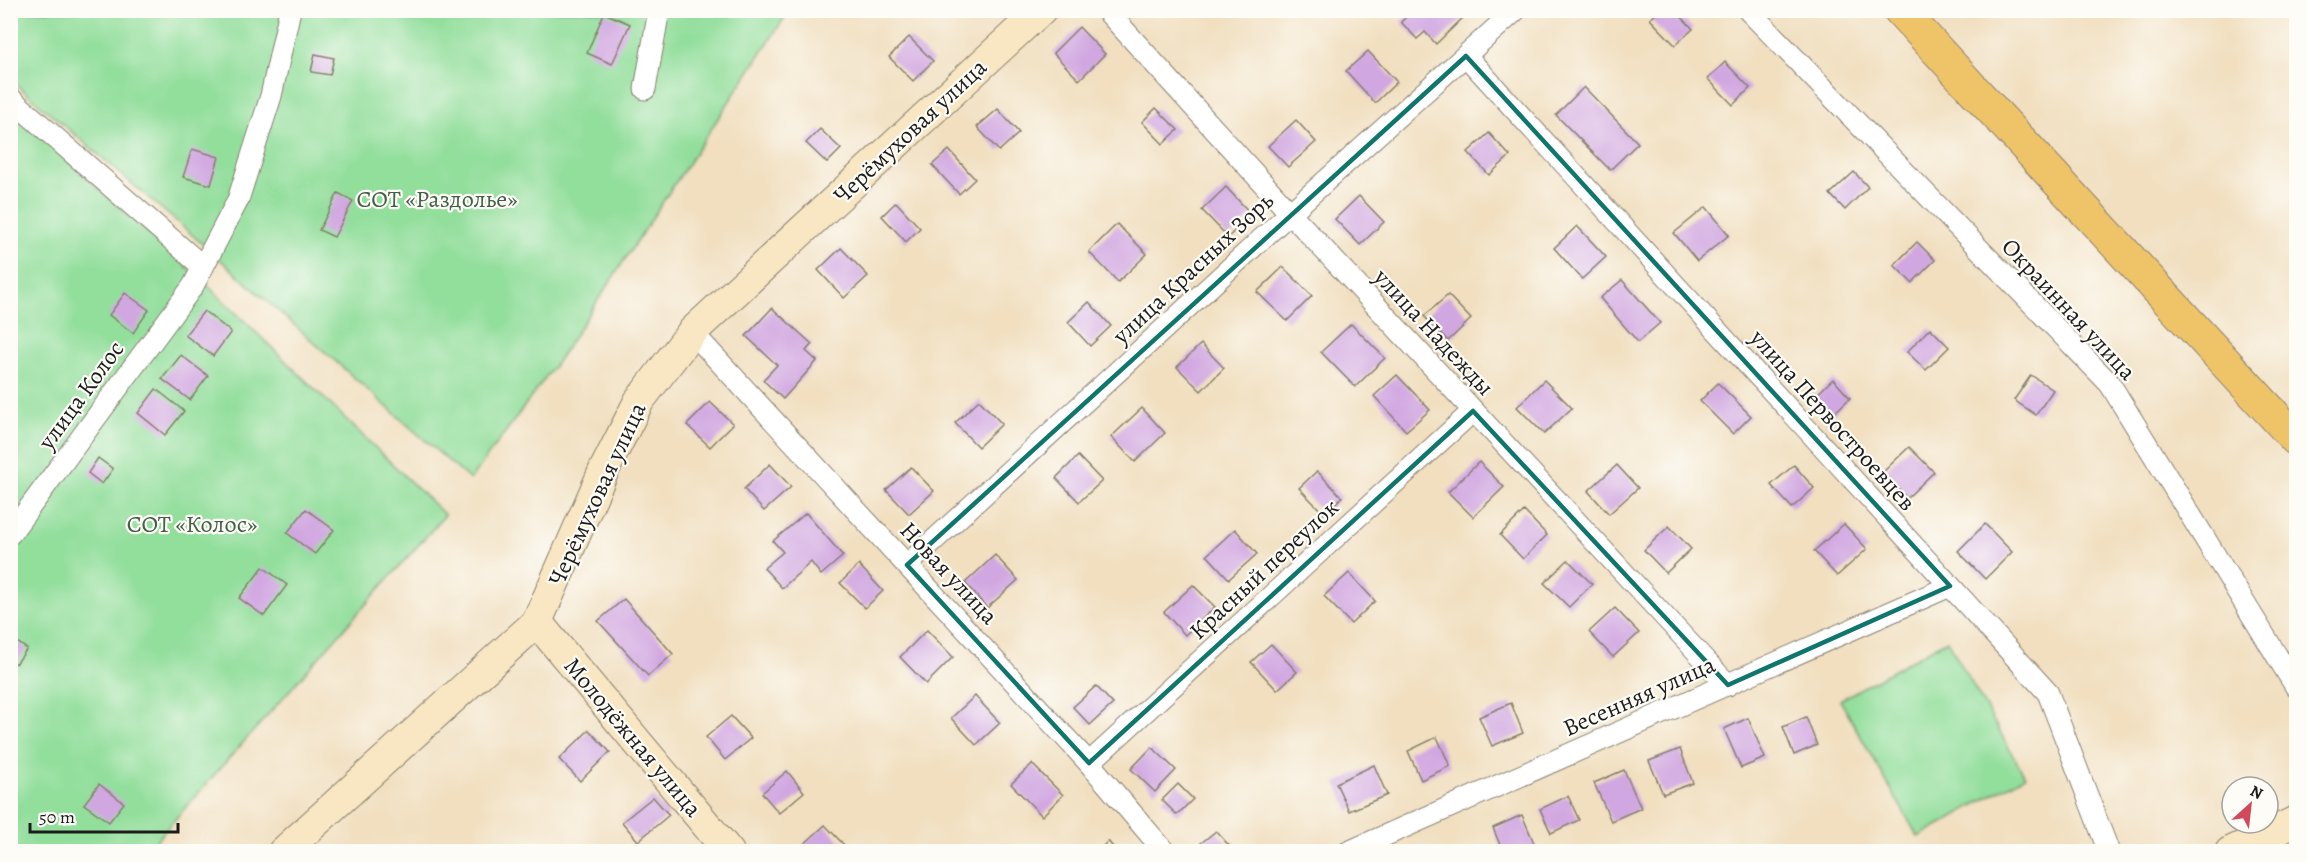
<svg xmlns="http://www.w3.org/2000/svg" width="2307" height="862" font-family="Alegreya,serif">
<rect width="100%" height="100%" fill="#fdfcf7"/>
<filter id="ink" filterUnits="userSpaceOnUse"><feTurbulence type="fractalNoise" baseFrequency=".0167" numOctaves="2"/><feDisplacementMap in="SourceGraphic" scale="12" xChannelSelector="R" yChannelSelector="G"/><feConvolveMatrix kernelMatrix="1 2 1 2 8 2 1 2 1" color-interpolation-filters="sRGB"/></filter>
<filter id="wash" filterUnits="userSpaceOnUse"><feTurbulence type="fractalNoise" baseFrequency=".008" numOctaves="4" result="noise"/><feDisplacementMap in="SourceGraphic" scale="24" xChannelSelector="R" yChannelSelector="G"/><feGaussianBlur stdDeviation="1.35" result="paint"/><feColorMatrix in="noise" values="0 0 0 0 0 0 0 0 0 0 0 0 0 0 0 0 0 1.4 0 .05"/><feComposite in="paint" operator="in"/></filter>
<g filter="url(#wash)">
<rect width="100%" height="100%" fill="#f1dfc0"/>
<!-- green -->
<g fill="#92de9b" stroke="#577d5c" stroke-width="1.5">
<polygon points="11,11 789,11 557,362 470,480 190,233 11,80"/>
<polygon points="10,110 206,284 445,515 147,851 11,851"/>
<polygon points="1947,640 2025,776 1918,837 1840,700"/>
</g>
<g id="blocks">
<!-- building -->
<g fill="#d1a7e1">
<polygon points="1413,10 1471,10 1436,44 1425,32 1417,39 1401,22"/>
<polygon points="1660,10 1675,10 1693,29 1675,45 1650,19"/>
<polygon points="604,13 630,24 612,64 587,53"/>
<polygon points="1079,27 1105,54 1079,80 1053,53"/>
<polygon points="909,37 933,61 913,81 889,57"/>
<polygon points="1368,51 1397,82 1375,103 1346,71"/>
<polygon points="315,54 334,58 330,75 311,72"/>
<polygon points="1725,62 1750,88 1733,105 1708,79"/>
<polygon points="1584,87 1638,143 1610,170 1556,115"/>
<polygon points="1156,108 1178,130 1163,144 1142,122"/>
<polygon points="998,109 1019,133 999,151 977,127"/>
<polygon points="1296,120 1316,142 1288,167 1268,146"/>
<polygon points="820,129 841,149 827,163 806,143"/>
<polygon points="1489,133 1510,156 1489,175 1468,152"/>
<polygon points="192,149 219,157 211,185 183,177"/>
<polygon points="949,150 975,179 959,194 932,165"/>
<polygon points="1854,172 1868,187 1845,210 1830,194"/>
<polygon points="1226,187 1252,215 1228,237 1202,210"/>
<polygon points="338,193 353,201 334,237 319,230"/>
<polygon points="1359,196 1384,222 1360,245 1335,219"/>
<polygon points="896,202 920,228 906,242 882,216"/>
<polygon points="1706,207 1729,235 1697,261 1674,233"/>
<polygon points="1117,224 1147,254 1118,282 1089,252"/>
<polygon points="1577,226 1606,257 1582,279 1554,248"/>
<polygon points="1917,242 1935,260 1912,283 1894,265"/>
<polygon points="841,248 868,276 844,298 818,270"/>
<polygon points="1283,267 1312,296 1287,321 1257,292"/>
<polygon points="1622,280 1660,323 1638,342 1600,298"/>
<polygon points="125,293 149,310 133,333 109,315"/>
<polygon points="1448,295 1471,319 1448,341 1424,316"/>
<polygon points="1089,302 1111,326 1090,346 1068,322"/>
<polygon points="772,308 812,344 806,351 817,361 783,399 763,380 777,365 746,336"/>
<polygon points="204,311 231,332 213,356 185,335"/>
<polygon points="1351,324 1385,358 1355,387 1321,352"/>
<polygon points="1930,328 1949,347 1926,370 1907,352"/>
<polygon points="1201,344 1224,368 1201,391 1177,367"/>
<polygon points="181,355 208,376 190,400 162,379"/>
<polygon points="1397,375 1430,410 1406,431 1374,396"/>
<polygon points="2031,375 2053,390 2036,415 2014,400"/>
<polygon points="1833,379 1850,398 1827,420 1810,401"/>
<polygon points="1544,380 1572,408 1544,434 1517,407"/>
<polygon points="1718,383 1751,416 1733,434 1700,401"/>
<polygon points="156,389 184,411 165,435 138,413"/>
<polygon points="979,400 1002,424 978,447 955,423"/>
<polygon points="710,402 733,424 710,447 687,425"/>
<polygon points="1142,408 1165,433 1135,462 1111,437"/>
<polygon points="1909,447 1934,472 1907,498 1882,473"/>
<polygon points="1078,456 1102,481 1079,502 1056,478"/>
<polygon points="98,458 113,469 102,484 88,473"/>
<polygon points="1479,462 1504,487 1473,517 1448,492"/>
<polygon points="770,464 791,487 764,511 744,489"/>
<polygon points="1617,465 1638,488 1609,514 1588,491"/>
<polygon points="1794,465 1814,488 1792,508 1771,485"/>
<polygon points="911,467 934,491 909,514 886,490"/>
<polygon points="1317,471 1342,497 1324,514 1299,488"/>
<polygon points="306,509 334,530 315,554 287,533"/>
<polygon points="1524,511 1547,535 1523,559 1500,535"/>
<polygon points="806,513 843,556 821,575 811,562 782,588 764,568 783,552 773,541"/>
<polygon points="1844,524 1867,549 1837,576 1814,551"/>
<polygon points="1985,524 2012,552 1985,579 1958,551"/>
<polygon points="1669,526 1691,549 1666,573 1644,550"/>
<polygon points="1235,529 1257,554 1229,579 1207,555"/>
<polygon points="995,555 1018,580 987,608 965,583"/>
<polygon points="1568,560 1592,584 1569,607 1544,583"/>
<polygon points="859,565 883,591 865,608 840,583"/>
<polygon points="263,567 287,585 264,616 239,598"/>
<polygon points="1349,573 1375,601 1351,624 1324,596"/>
<polygon points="1193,585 1215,607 1185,635 1164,612"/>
<polygon points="624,599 673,654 648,676 598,621"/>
<polygon points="1615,608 1639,633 1613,657 1589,632"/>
<polygon points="927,630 953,657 926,684 900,657"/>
<polygon points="10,637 27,649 16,664 10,660"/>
<polygon points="1271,644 1297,672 1277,690 1251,662"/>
<polygon points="1096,686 1113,704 1090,725 1073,707"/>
<polygon points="975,696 1000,723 976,745 951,718"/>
<polygon points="1511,703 1523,733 1492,746 1479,717"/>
<polygon points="731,716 751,738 725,760 706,737"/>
<polygon points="1806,717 1817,745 1794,755 1783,727"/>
<polygon points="1748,718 1765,758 1741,768 1724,729"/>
<polygon points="589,730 610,752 580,781 559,759"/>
<polygon points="1437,737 1450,766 1421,780 1408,751"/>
<polygon points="1152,747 1176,770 1155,792 1131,769"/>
<polygon points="1680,749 1693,783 1663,794 1649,761"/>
<polygon points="1032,764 1063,795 1042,816 1011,784"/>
<polygon points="1374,765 1387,795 1349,811 1336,783"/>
<polygon points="1624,770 1641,808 1611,821 1594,783"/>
<polygon points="787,771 804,792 779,813 762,793"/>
<polygon points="99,784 124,803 109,822 84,804"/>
<polygon points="1178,784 1193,799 1177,815 1162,800"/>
<polygon points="1568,796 1579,820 1551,833 1540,809"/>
<polygon points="653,797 669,815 638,841 622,822"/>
<polygon points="1522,815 1538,852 1503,852 1493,828"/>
<polygon points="825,825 846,847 841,852 807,852 802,846"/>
<polygon points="1216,831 1232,849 1229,852 1200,852 1196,847"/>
<polygon points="1108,841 1117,852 1097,852"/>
</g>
</g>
</g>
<g filter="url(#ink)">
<use href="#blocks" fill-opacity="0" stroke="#867e6e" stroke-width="1.5"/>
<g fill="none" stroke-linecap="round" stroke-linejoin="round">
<!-- street casing -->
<g stroke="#867e6e" stroke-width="23">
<g id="street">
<polyline points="1106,10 1290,213 1728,685"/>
<polyline points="1748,10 2110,384 2296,687"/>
<polyline points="1466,56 2048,693 2109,852"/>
<polyline points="645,89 659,10"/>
<polyline points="10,98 203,267"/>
<polyline points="692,332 1089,763 1165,852"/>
<polyline points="10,534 193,286 238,200 271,96 290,10"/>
<polyline points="907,565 1290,213 1516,10"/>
<polyline points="1089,763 1473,411"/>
<polyline points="1348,852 1950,586"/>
</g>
</g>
<!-- secondary casing -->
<g stroke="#867e6e" stroke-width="32">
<g id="secondary">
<polyline points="537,622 729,852"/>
<polyline points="283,852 537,622 604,470 639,401 692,332 1041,10"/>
<polyline points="2230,852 2296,821"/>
</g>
</g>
<!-- primary casing -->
<g stroke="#867e6e" stroke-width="35">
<polyline id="primary" points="1900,10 2296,439"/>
</g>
<!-- street -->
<use href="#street" stroke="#fff" stroke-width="21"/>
<!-- secondary -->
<use href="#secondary" stroke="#f9e7c3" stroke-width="30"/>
<!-- primary -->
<use href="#primary" stroke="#efc469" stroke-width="33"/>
</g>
</g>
<!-- marked area -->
<path fill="none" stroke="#0f766e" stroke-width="4.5" stroke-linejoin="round" d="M 1466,56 L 1950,586 L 1728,685 L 1473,411 L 1089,763 L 907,565 Z"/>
<g text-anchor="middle" stroke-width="4.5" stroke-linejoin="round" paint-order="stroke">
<!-- street labels -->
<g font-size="24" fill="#1c1c1c" stroke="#fdfcf7">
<text transform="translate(910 131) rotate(-43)" y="8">Черёмуховая улица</text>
<text transform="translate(1193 268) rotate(-43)" y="8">улица Красных Зорь</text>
<text transform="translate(2069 309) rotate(47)" y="8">Окраинная улица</text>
<text transform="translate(1434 332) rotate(47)" y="8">улица Надежды</text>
<text transform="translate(81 395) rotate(-54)" y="8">улица Колос</text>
<text transform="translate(1833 420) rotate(48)" y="8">улица Первостроевцев</text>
<text transform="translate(597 494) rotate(-65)" y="8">Черёмуховая улица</text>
<text transform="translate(1264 569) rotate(-43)" y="8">Красный переулок</text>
<text transform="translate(949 573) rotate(47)" y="8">Новая улица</text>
<text transform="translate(1639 696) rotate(-24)" y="8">Весенняя улица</text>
<text transform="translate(633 737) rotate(50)" y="8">Молодёжная улица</text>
</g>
<!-- park labels -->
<g font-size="24" fill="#456048" stroke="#fdfcf7">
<text x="437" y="207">СОТ «Раздолье»</text>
<text x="192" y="532">СОТ «Колос»</text>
</g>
</g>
<!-- margin -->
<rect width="2307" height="862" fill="none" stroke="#fdfcf7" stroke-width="36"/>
<!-- north arrow -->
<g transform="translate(2250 805) rotate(27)"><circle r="28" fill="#fdfcf7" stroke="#a3a29f" stroke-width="1.5"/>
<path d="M0-4.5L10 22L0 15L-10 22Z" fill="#d1495b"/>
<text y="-9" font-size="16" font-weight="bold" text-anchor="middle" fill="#1c1c1c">N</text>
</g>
<!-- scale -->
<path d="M30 823v9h148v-9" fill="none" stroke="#1c1c1c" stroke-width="3"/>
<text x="39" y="823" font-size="18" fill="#1c1c1c" stroke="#fdfcf7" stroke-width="4.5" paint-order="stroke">50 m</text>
</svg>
